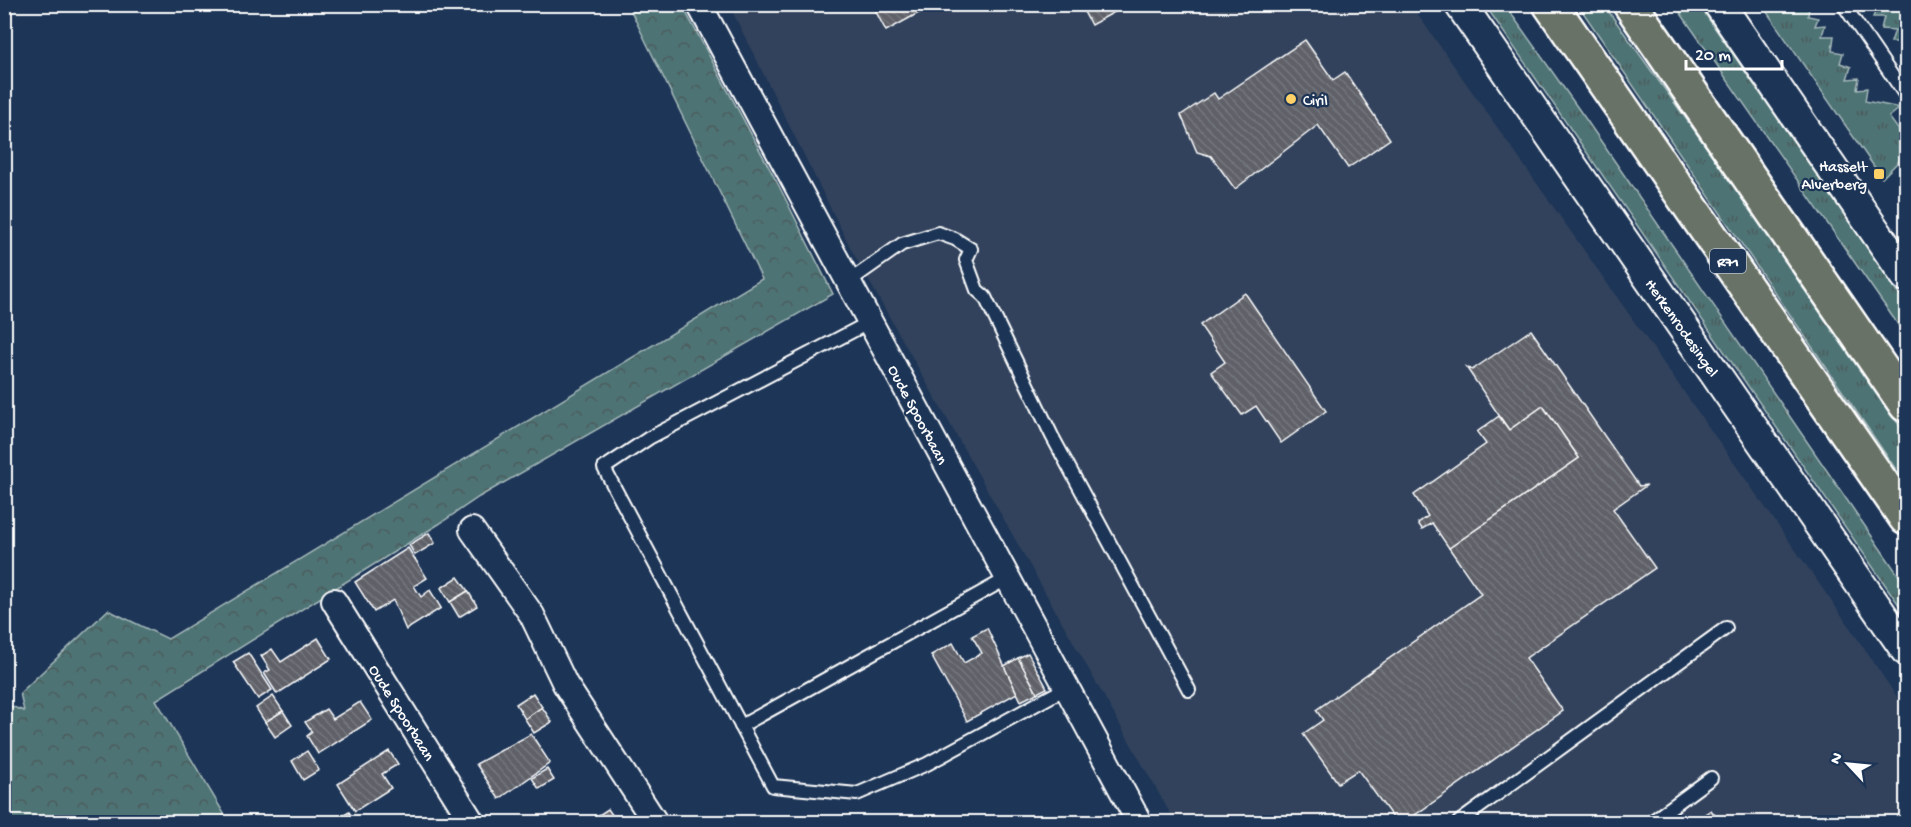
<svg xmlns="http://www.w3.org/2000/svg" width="1911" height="827" font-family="'Gochi Hand',sans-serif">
<defs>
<pattern id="grass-tufts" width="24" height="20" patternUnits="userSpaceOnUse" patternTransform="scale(1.5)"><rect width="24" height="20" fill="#4e7375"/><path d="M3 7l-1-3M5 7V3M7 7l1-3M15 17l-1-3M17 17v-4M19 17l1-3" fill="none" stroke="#4d5a5a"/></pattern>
<pattern id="forest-crowns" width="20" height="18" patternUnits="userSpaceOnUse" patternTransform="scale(1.5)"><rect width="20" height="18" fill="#4e7375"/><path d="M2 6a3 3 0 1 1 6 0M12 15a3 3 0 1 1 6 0" fill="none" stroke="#4d5a5a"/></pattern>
<pattern id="building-back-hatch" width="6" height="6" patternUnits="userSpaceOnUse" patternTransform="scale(1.5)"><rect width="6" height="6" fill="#5e6068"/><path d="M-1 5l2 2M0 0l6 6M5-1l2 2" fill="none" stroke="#76787f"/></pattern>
</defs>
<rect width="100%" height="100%" fill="#1d3557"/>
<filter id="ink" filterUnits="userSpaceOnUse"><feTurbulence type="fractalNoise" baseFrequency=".0167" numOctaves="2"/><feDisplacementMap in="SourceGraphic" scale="12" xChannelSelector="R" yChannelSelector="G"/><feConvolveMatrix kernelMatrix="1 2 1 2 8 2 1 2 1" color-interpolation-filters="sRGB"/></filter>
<g filter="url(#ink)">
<!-- built -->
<polygon fill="#30425c" points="729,5 1411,5 1842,616 1906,710 1906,822 1175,822 852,251"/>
<!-- grass -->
<g fill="url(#grass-tufts)" stroke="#a6b9ba" stroke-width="1.5">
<polygon points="1485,5 1505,5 1585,118 1906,586 1906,615"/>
<polygon points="1578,5 1604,5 1733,184 1906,435 1906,484"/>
<polygon points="1675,5 1699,5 1906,304 1906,336"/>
<polygon points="1802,5 1809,6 1808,16 1818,18 1815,26 1825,25 1822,36 1834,36 1832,51 1843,53 1840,63 1851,67 1847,79 1859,78 1857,89 1867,88 1865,101 1900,108 1889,117 1906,140 1906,154 1882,178 1762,5"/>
<polygon points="1878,5 1906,5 1906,55 1900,55 1902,42 1891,42 1895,30 1881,29 1884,17 1873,17"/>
</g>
<!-- forest -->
<polygon fill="url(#forest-crowns)" stroke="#a6b9ba" stroke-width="1.5" points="628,5 682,5 779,186 833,294 479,497 439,524 156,700 229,822 5,822 5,704 24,711 20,693 108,610 168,639 762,279"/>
<!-- building -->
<g fill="url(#building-back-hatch)" stroke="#fff" stroke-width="1.5">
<polygon points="872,4 935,4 886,31"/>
<polygon points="1080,4 1129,4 1091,25"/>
<polygon points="1305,40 1333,80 1345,72 1390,139 1348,168 1318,125 1235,189 1211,156 1197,152 1181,115 1214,93 1218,99"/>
<polygon points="1245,293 1326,411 1281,443 1256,406 1242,415 1211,372 1225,362 1200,325"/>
<polygon points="1531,330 1639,486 1647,485 1613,509 1655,568 1526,658 1563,711 1405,822 1396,822 1358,770 1338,783 1303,734 1323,720 1316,710 1481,594 1449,548 1579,458 1543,406 1509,430 1466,367 1472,370"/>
<polygon points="1543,406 1579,458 1449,548 1432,523 1422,529 1418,523 1428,516 1414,495 1486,444 1477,432 1499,416 1509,430"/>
<polygon points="429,533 435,543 415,555 409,545"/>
<polygon points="408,548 427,578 414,586 421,597 430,590 441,608 406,630 393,600 374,612 355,582"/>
<polygon points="458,577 468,591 450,602 441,588"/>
<polygon points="468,591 477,606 459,617 450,602"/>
<polygon points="987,628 1017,693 967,721 931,655 953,643 964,663 982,653 972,636"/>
<polygon points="318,638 331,659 277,694 264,673 270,670 261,656 272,649 281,662"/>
<polygon points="248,653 272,690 258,699 233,662"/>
<polygon points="1028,653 1047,688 1037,693 1018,658"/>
<polygon points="1018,658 1037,693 1021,701 1004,666"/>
<polygon points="533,693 542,707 525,719 516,704"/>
<polygon points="273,696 283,711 265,722 256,708"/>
<polygon points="360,702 372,720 318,754 307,736 312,732 305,722 326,709 333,719"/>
<polygon points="542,707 552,722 534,733 525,719"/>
<polygon points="283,711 292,725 275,737 265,722"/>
<polygon points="531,734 550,763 499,799 476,764"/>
<polygon points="307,751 319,770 303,780 292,761"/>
<polygon points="389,751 398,764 382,774 391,788 355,811 338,784"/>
<polygon points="547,769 554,780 539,789 532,778"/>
<polygon points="608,809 617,822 592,822 591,820"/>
<polygon points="1711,810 1720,822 1693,822"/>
<polygon points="349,812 355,822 333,822"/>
</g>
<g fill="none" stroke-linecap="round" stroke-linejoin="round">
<!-- service casing -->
<g stroke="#fff" stroke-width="16">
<g id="service">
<polyline points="1843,4 1906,96"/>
<polyline points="848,282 902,244 938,233 955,239 971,249 966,260 977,290 985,297 1052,436 1189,690"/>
<polyline points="870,322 649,438 604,468 773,786 857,794 927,764 1066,688"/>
<polyline points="741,726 1008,578"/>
<polyline points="1459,822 1726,628"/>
<polyline points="1651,822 1711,778"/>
</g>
</g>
<!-- minor casing -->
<g stroke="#fff" stroke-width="28">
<g id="minor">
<polyline points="699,4 1139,822"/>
<polyline points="472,530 532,615 565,684 655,822"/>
<polyline points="334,601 472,822"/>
</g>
</g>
<!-- tertiary casing -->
<g stroke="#fff" stroke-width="34">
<g id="tertiary">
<polyline points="1460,4 1906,650"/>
<polyline points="1719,4 1906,276"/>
</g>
</g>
<!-- trunk casing -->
<g stroke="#fff" stroke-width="38">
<g id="trunk">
<polyline points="1550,4 1906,518"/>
<polyline points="1630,4 1906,405"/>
</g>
</g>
<!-- service -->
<use href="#service" stroke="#1d3557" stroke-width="12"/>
<!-- minor -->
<use href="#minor" stroke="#1d3557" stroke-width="24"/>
<!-- tertiary -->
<use href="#tertiary" stroke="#1d3557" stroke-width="30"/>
<!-- trunk -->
<use href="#trunk" stroke="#697266" stroke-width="33"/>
</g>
</g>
<!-- markers -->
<g fill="#ffd166" stroke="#1d3557" stroke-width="2">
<circle cx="1291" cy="99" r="6"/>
<rect x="1873" y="168" width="12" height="12" rx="3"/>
</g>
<g text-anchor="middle" stroke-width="4.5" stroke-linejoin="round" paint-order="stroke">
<!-- shield labels -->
<rect fill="#1d3557" stroke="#bbc2cd" stroke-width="1.5" x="1710" y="249" width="36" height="24" rx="4.5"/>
<g font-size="15" font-weight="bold" fill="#fff">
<text x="1728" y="266">R71</text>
</g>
<!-- poi labels -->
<g font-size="16" fill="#fff" stroke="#1d3557" text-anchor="start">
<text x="1303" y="105">Ciril</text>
<text x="1867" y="171" text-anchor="end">Hasselt<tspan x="1867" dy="18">Alverberg</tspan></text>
</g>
<!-- street labels -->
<g font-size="16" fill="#fff" stroke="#1d3557">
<text transform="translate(1683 327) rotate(55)" y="6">Herkenrodesingel</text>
<text transform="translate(919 414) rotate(62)" y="6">Oude Spoorbaan</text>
<text transform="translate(403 712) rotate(58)" y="6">Oude Spoorbaan</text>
</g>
</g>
<!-- margin -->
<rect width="1911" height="827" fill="none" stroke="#1d3557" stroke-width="24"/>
<rect x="12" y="12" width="1887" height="803" fill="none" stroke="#fff" stroke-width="2" filter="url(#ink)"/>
<!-- north arrow -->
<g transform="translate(1848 764) rotate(296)" stroke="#1d3557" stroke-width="4.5" paint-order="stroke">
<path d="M0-4.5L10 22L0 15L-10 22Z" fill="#ffffff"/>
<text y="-9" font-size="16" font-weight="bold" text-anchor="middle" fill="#ffffff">N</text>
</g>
<!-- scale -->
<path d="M1686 60v9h96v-9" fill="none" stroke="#ffffff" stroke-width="3"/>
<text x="1695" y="60" font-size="18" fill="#ffffff" stroke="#1d3557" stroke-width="4.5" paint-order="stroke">20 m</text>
</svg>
